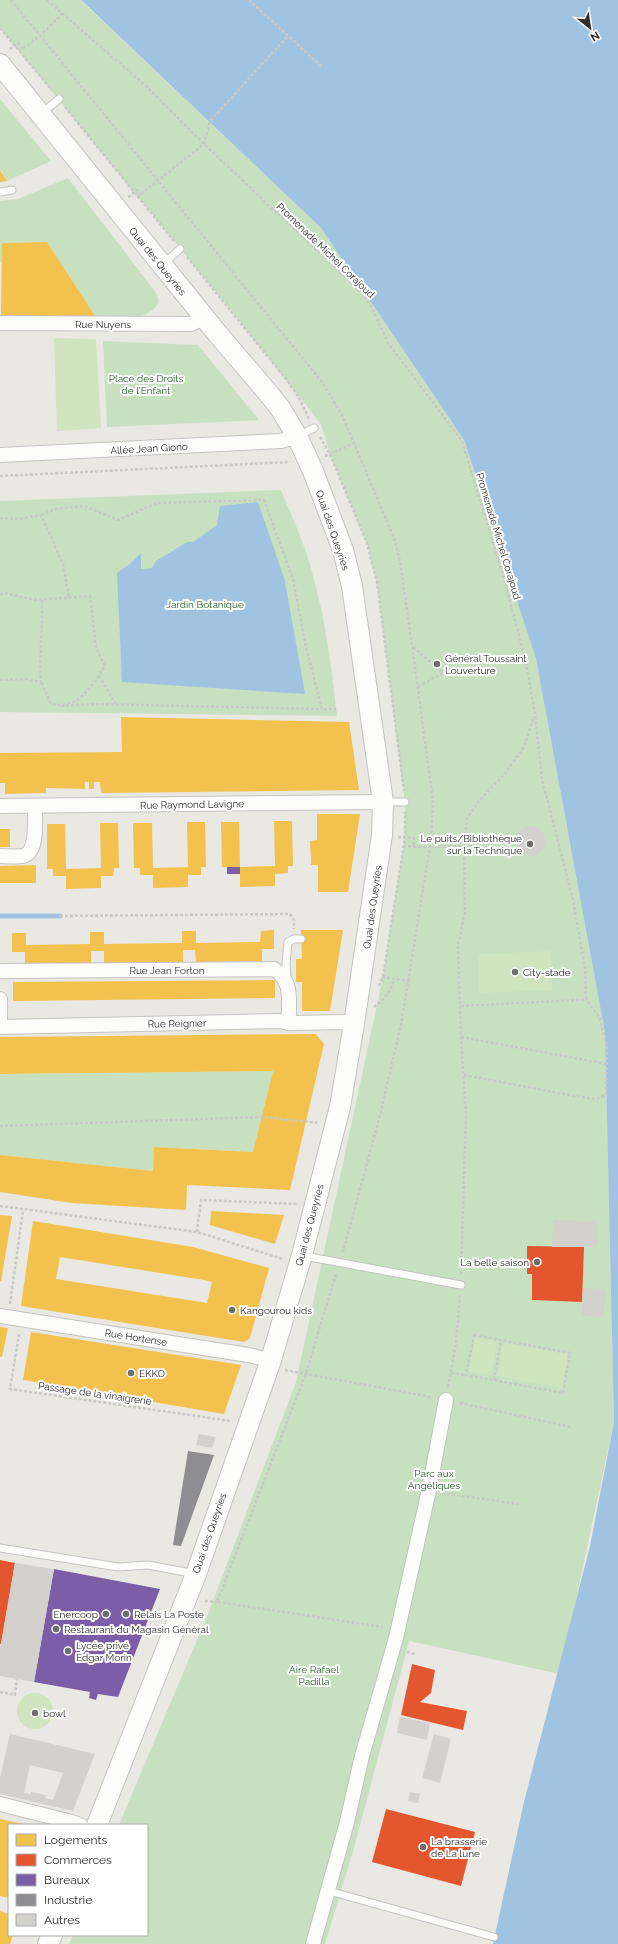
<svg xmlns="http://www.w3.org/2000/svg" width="618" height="1944" font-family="Raleway,sans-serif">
<rect width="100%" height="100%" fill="#e9e8e3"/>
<!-- green -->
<g fill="#c7e1c0">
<polygon points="0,0 80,0 321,228 464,440 536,659 605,1033 614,1422 560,1674 409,1641 354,1848 325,1944 69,1944 73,1935 147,1935 147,1825 119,1825 208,1614 296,1382 383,977 405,837 405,802 377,582 367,543 330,454 321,424 242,324 0,28"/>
<polygon points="0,99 51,161 7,181 0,169"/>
<path d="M 68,178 L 157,294 L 159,302 C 146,324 117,317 95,316 L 47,242 L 2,243 L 2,262 L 0,262 L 0,201 L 18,199 Z"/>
<polygon points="103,341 198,345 259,420 107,427"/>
<path d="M 281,490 C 289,510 298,529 305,549 C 323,602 331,660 337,716 L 0,712 L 0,501 Z"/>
<polygon points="273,1071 253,1152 154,1147 153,1171 0,1155 0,1074"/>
</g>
<!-- pitch -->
<g fill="#cfe4bf">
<polygon points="54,338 96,339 101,428 57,431"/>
<polygon points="550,951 552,990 479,993 478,954"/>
<polygon points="475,1337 497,1341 491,1375 469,1371"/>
<polygon points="503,1343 568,1354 562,1388 497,1376"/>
<circle cx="35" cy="1711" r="18"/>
</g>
<!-- water -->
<g fill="#a0c3e1">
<polygon points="81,0 618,0 618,1944 493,1944 524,1802 590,1546 614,1422 605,1033 536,659 464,440 321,228"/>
<polygon points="258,502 285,581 305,694 122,682 117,573 131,563 141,553 141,569 152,568 156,561 187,542 193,542 217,525 220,506"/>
</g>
<!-- homes -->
<g fill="#f2c14e" fill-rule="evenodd">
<polygon points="0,170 7,181 0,182"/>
<polygon points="47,242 95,316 1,316 2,243"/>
<polygon points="121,717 349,722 359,790 101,793 100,782 94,782 94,789 89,789 89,782 85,782 85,789 46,788 46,793 5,794 5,783 0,783 0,753 122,752"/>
<polygon points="317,814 360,814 348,892 318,892 318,865 311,865 311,860 310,841 317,840"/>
<polygon points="274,821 292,821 293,866 288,866 288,873 275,874 275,886 240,887 240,867 275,866"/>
<polygon points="187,822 205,822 206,867 201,867 201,875 188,875 188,887 153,888 153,875 140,875 140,868 134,868 133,823 152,823 153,868 188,867"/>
<polygon points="221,822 239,822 240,867 222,867"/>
<polygon points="100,823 118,823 119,868 114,868 113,876 101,876 101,888 66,889 66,876 53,876 53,869 47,869 47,824 65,824 66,869 101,868"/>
<rect x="0" y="829" width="10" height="18"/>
<polygon points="36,865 36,883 0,883 0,866"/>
<polygon points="274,930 274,949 262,949 262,961 196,962 195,950 183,950 183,962 104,963 104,951 91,951 91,963 25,964 25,952 12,952 12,933 26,933 26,945 90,944 90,932 104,932 104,944 182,943 182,931 196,931 196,943 260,942 261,931"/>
<polygon points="301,930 343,930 330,1011 302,1011 302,982 296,982 296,959 302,959"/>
<polygon points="275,980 275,998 13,1001 13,982"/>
<polygon points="316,1034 324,1044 290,1190 187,1185 186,1210 72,1203 0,1192 0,1155 153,1171 154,1147 253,1152 273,1071 0,1074 0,1037"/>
<polygon points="211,1211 284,1215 275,1244 210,1225"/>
<polygon points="0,1215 12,1216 1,1281 0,1281"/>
<path d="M 33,1221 L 193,1247 L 269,1268 L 250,1338 L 244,1342 L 21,1306 ZM 60,1257 L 204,1280 L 212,1282 L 207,1303 L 56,1279 Z"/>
<polygon points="0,1327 8,1328 2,1357 0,1357"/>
<polygon points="31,1332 241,1365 224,1414 23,1380"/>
<polygon points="0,1819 23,1824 9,1825 9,1898 0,1896"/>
<polygon points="0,1911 9,1914 9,1935 13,1935 10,1944 0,1944"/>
</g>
<!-- shops -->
<g fill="#e4572e">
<polygon points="527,1246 584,1247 582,1302 532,1300 532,1274 527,1274"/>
<polygon points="0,1560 15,1563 1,1644 0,1644"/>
<polygon points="412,1664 435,1670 431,1693 420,1702 467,1711 463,1730 401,1715"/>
<polygon points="386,1809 475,1832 461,1886 372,1862"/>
</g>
<!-- offices -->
<g fill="#7b5ea7">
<rect x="227" y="867" width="13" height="7"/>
<polygon points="54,1569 160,1589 118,1697 98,1694 96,1700 89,1698 90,1692 34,1682"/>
</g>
<!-- industry -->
<polygon fill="#8d8d92" points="188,1451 214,1455 181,1546 173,1545"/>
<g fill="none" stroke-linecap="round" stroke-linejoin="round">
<!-- stream -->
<polyline stroke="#a0c3e1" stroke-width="5" points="0,916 60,916"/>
</g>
<!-- building -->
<g fill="#d2d1cd" fill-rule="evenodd">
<circle cx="530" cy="841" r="15"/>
<polygon points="553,1220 597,1221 597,1247 552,1247"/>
<polygon points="583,1288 605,1289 604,1317 582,1316"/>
<polygon points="199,1434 216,1437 212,1448 196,1445"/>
<polygon points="15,1563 54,1569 34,1682 0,1676 0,1649"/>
<polygon points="400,1717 430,1723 427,1740 397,1733"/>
<path d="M 10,1734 L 95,1754 L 73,1811 L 0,1794 L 0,1778 ZM 30,1765 L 63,1773 L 53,1800 L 45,1798 L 46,1795 L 31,1792 L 31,1794 L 24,1793 Z"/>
<polygon points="434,1734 451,1739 440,1783 422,1778"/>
<polygon points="410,1792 420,1794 418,1803 408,1801"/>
</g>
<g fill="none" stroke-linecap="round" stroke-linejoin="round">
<!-- service casing -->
<g stroke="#c4c3c2" stroke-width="9">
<g id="service">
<polyline points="42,113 59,99"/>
<polyline points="0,192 12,190"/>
<polyline points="162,265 180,249"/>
<polyline points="298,436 314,428"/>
<polyline points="385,802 405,802"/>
<polyline points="287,979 286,964 288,942 294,939 301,939"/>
<polyline points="304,1256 461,1285"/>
<polyline points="0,1548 118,1567 148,1565 196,1574"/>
<polyline points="329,1891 494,1937"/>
</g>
</g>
<!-- minor casing -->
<g stroke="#c4c3c2" stroke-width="16">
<g id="minor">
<polyline points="0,323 191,324 204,318"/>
<polyline points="0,455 281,441 297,436"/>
<polyline points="0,806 383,802"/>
<path d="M 0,856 C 7,856 16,857 23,856 C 39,852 34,819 35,806"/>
<path d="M 0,971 L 274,969 C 294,982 288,1000 289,1023"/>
<polyline points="0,999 0,1027"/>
<polyline points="0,1027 280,1021 289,1023 346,1022 354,1024"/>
<polyline points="0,1316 248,1355 271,1360"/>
<polyline points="0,1804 68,1821 80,1825"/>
<polyline points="313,1944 347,1822 362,1756 396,1638 429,1490 446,1400"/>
</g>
</g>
<!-- secondary casing -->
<g stroke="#c4c3c2" stroke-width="22">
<g id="secondary">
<polyline points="0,64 217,333 268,393 280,408 297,436 313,471 343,550 352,586 383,802 382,835 354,1024 340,1107 302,1255 271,1360 196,1574 97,1825"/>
<polyline points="48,1944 52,1935"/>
</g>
</g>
<!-- path -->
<g stroke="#c8c8c7" stroke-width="2.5" stroke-dasharray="3 2" stroke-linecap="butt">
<polyline points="11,0 322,382 342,415 394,538 400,562 411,638 433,801 431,840 401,1025 380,1115 343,1252"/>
<polyline points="47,0 147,87 204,144 362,293 371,306 388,343 462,441 503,575 526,662 535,714 542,779 573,900 585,968 586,999 581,1000 460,1006"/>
<polyline points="249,0 321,66"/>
<polyline points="0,28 52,90"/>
<polyline points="10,49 18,43 23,48"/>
<polyline points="19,51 40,36 63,13"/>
<polyline points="65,107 174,241"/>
<polyline points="128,197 137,190 141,195"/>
<polyline points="137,197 204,144 210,121 288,36"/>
<polyline points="187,257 286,379 298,396 309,419"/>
<polyline points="320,437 330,454 367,543 377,582 404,791"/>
<polyline points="325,456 355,443"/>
<polyline points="0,476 290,462"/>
<polyline points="41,515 56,509 84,506 118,520 157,503 264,500 293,579 306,647 322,709 336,709"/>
<polyline points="0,518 18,519 41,515 63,564 69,598"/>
<path d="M 0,594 L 5,593 L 35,600 L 90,596 L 96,648 L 105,666 C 92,686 78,710 51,704 L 41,682"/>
<polyline points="413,647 443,673 418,687"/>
<polyline points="99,676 116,704"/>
<path d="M 0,680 L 25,679 L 41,682 C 39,654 43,627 42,599"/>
<polyline points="61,706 95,704 322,709"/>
<polyline points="398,837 414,838 413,847"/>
<path d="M 403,846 C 441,849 477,845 515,840"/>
<polyline points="60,916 290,914 294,920 294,929"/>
<polyline points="382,977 410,981"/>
<polyline points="379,986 383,977 405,837 405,812"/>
<path d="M 374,1007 C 384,999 391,992 394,979"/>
<polyline points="461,1037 607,1064"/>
<polyline points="464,1075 575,1096 596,1099 606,1095 607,1049 600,1018 586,999"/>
<polyline points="0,1126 262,1117 319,1123"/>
<polyline points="0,1206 197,1232 283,1259"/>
<polyline points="197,1232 201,1200 297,1204"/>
<polyline points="336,1274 306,1373 217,1602 383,1627"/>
<polyline points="461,1274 466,1115 461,1037 458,947 465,911 464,847 467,818 479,801 503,776 524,747 534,716"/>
<polyline points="10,1304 23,1210"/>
<polyline points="19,1334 10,1389 231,1421"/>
<polygon points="474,1335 570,1353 563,1393 466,1375"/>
<polyline points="285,1370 431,1397"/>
<polyline points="451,1373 466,1375"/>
<polyline points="494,1380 501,1340"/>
<polyline points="448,1387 456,1343 460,1295"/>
<polyline points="460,1403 571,1427"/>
<polyline points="442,1493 519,1504"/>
<polyline points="205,1601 217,1602"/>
<polyline points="407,1652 415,1654"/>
<polyline points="0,1692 15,1695 17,1679"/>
</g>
<!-- service -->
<use href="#service" stroke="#fcfcfb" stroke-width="7"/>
<!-- minor -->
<use href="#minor" stroke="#fcfcfb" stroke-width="14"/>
<!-- secondary -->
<use href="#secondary" stroke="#fcfcfb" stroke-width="20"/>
</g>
<!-- markers -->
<g fill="#6e6e6c" stroke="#fff" stroke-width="1.5">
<circle cx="437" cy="664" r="4"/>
<circle cx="530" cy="844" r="4"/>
<circle cx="515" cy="972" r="4"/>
<circle cx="537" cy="1262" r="4"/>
<circle cx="232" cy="1310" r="4"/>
<circle cx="131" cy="1373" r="4"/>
<circle cx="106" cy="1614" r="4"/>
<circle cx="126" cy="1614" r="4"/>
<circle cx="56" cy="1629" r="4"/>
<circle cx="68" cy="1651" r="4"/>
<circle cx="35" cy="1713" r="4"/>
<circle cx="423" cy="1847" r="4"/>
</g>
<g text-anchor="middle" stroke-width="4" stroke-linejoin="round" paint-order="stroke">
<!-- street labels -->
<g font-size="10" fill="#2c2c2c" stroke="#fff">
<text transform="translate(326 250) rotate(44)" y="4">Promenade Michel Corajoud</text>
<text transform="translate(158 261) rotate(51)" y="4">Quai des Queyries</text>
<text x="103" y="328">Rue Nuyens</text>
<text transform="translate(149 448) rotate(-3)" y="4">Allée Jean Giono</text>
<text transform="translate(333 530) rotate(71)" y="4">Quai des Queyries</text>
<text transform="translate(499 536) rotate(73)" y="4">Promenade Michel Corajoud</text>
<text transform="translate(192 804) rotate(-1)" y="4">Rue Raymond Lavigne</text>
<text transform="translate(372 907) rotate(-82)" y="4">Quai des Queyries</text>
<text x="167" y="974">Rue Jean Forton</text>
<text transform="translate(177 1023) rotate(-1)" y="4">Rue Reignier</text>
<text transform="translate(309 1225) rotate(-75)" y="4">Quai des Queyries</text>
<text transform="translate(136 1337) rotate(9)" y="4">Rue Hortense</text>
<text transform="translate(95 1393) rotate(8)" y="4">Passage de la vinaigrerie</text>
<text transform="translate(209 1533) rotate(-71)" y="4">Quai des Queyries</text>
</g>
<!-- park labels -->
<g font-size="10" fill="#246124" stroke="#fff">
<text x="146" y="382">Place des Droits<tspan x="146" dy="12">de l'Enfant</tspan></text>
<text x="205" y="608">Jardin Botanique</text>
<text x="434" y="1477">Parc aux<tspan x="434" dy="12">Angéliques</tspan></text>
<text x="314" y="1673">Aire Rafael<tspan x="314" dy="12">Padilla</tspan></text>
</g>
<!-- poi labels -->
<g font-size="10" fill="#2c2c2c" stroke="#fff" text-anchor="start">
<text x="445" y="662">Général Toussaint<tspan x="445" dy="12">Louverture</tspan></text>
<text x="522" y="842" text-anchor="end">Le puits/Bibliothèque<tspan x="522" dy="12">sur la Technique</tspan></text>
<text x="523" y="976">City-stade</text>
<text x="529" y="1266" text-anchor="end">La belle saison</text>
<text x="240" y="1314">Kangourou kids</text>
<text x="139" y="1377">EKKO</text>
<text x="98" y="1618" text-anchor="end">Enercoop</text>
<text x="134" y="1618">Relais La Poste</text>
<text x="64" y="1633">Restaurant du Magasin Général</text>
<text x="76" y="1649">Lycée privé<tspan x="76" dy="12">Edgar Morin</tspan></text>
<text x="43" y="1717">bowl</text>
<text x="431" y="1845">La brasserie<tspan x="431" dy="12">de La lune</tspan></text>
</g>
</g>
<!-- legend -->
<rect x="8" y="1824" width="140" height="112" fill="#ffffff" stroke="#ababab"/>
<rect x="16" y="1834" width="20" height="12" fill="#f2c14e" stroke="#ababab"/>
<text x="44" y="1844" font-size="12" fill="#2c2c2c">Logements</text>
<rect x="16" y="1854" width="20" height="12" fill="#e4572e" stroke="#ababab"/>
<text x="44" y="1864" font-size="12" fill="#2c2c2c">Commerces</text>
<rect x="16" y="1874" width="20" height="12" fill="#7b5ea7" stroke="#ababab"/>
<text x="44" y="1884" font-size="12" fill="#2c2c2c">Bureaux</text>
<rect x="16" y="1894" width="20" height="12" fill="#8d8d92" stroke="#ababab"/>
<text x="44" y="1904" font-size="12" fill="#2c2c2c">Industrie</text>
<rect x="16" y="1914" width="20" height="12" fill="#d2d1cd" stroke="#ababab"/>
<text x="44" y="1924" font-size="12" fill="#2c2c2c">Autres</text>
<!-- north arrow -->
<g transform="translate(590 28) rotate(150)" stroke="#ffffff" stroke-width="3" paint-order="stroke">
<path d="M0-3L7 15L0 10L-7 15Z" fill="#2c2c2c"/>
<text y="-6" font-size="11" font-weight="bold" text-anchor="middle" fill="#2c2c2c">N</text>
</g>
</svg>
